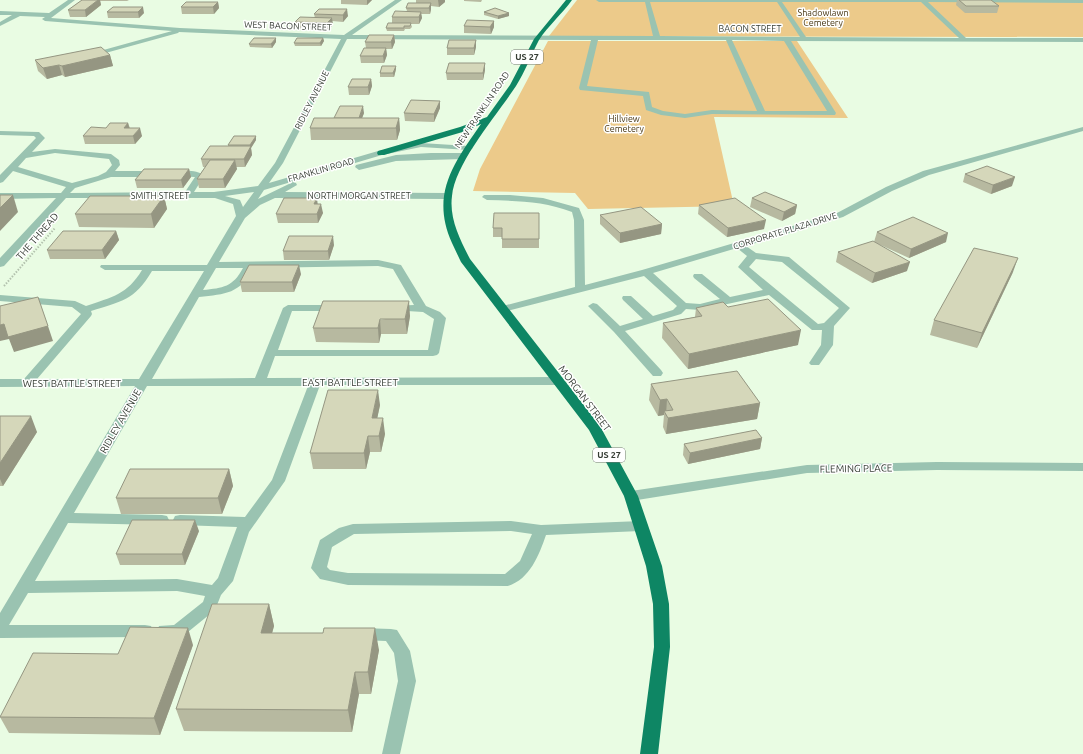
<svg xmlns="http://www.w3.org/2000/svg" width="1083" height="754" font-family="Ubuntu,sans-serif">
<rect width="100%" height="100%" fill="#e9fce3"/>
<!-- green -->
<g fill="#ecca8a">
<polygon points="577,0 1083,0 1083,37 549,36"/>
<polygon points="548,41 797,41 848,118 714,117 734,206 588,209 575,193 473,191 480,169"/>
</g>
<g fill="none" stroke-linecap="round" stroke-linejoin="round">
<!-- path -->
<polyline stroke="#b2c1ad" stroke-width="2" stroke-dasharray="1.5 1.5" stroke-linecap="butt" points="4,286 55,228"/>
<!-- minor -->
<g fill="#9ac3b1" fill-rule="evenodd">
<path d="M 68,0 L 75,0 L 51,18 L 180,28 L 344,35 L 395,0 L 402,0 L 352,35 L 653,36 L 645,2 L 599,2 L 596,0 L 1083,0 L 1083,3 L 928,2 L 966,38 L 1083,38 L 1083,42 L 791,41 L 836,113 L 835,115 L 712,114 L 685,118 L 661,115 L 646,110 L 643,96 L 580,90 L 579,88 L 591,40 L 347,39 L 283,163 L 269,183 L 378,151 L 421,143 L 469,146 L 473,148 L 469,150 L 421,147 L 382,155 L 264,190 L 258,199 L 293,182 L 296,183 L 297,185 L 285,192 L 447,193 L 451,196 L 447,199 L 275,198 L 260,205 L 245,218 L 219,262 L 378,260 L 401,265 L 426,306 L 440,312 L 446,318 L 439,353 L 437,355 L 433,356 L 275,356 L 267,378 L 556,377 L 560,378 L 562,381 L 560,384 L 556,385 L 320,385 L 285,481 L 249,532 L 233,581 L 221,595 L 215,610 L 183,636 C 175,638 167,638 159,636 L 157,631 L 159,626 L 174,625 L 203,602 L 205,596 L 177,591 L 28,593 L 9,625 L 145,625 L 151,626 L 153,631 L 151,636 L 145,637 L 0,638 L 0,613 L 135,386 L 0,387 L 0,379 L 24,379 L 81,314 L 72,307 L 0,301 L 0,295 L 75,301 L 86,306 C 112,297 127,295 142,270 L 105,270 L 100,267 L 101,265 L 207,265 L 236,216 L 233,204 L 215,198 L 66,198 L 4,266 L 0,267 L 0,258 L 56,198 L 0,199 L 0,193 L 61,193 L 66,187 L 13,171 L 3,182 L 0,183 L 0,175 L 36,138 L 34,136 L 0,135 L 0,131 L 39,132 L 45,138 L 32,152 L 55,149 L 111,154 L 119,160 L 120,165 L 115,171 L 155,171 L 159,174 L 155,177 L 111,177 L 75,188 L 70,193 L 185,192 L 195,177 L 172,176 L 171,174 L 172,172 L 175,171 C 184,171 198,169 204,176 L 194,192 L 214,192 L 258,186 L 275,163 L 341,39 L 179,32 L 178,33 L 91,57 L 89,56 L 89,54 L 172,31 L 45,21 L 42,19 L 45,17 L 20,16 L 0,26 L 0,22 L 12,15 L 0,15 L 0,11 L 49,13 ZM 650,2 L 777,2 L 800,37 L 660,36 ZM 782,2 L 921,2 L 959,38 L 806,37 ZM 598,40 L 726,40 L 757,111 L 712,110 L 685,114 L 663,111 L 652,107 L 649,92 L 587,86 ZM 732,40 L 784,41 L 827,111 L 765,111 ZM 55,153 L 109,159 L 112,165 L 106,172 L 98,176 L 72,183 L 18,167 L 26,158 ZM 254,192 L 243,207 L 240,200 L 225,196 ZM 378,266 L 393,269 L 414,305 L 391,306 L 390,308 L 391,310 L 423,312 L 434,319 L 428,350 L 278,350 L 292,311 L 336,311 L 341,308 L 336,305 L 288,305 L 283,308 L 255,378 L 152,379 L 199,297 C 226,294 240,294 253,268 ZM 216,268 L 243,268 C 233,287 223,288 203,290 ZM 152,271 L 204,271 L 139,379 L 37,379 L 91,316 L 92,314 L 91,311 C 122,301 134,301 152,271 ZM 147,386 L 308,386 L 272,480 L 245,517 L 180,515 L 175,516 L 173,520 L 175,524 L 180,525 L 237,527 L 218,578 L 212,585 L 177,579 L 35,581 L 68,523 L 162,525 L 167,524 L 169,520 L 167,516 L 162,515 L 74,513 Z"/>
<path d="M 1083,127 L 1083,131 L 929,175 L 892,191 L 843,217 L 746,246 L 756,253 L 789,257 L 850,308 L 834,326 L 833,345 L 819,365 L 811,365 L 809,363 L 821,345 L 822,330 L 812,330 L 769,295 L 700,310 L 686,309 L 681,314 L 625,331 L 661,370 L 663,373 L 661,376 L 653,376 L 614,332 L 588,306 L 593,303 L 597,304 L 620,326 L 643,319 L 623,300 L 622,298 L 623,296 L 631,296 L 653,316 L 673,310 L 677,306 L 644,276 L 503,312 L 498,309 L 499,307 L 575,287 L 574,220 L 572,212 C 544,201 516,201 487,200 L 482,197 L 484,195 L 510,195 L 543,198 L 579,208 L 584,220 L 585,285 L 642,270 L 837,213 L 886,187 L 923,171 ZM 737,248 L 747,256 L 738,267 L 763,290 L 730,297 L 702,274 L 694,274 L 693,276 L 694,278 L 720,299 L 700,304 L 686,303 L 653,273 ZM 756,259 L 782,262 L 839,308 L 824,323 L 818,324 L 749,267 Z"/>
<polygon points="431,153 463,153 467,156 463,159 396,161 359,170 355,167 356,165 396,155"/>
<polygon points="937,462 1083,463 1083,471 937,470 807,473 631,501 626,499 624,496 626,493 631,491 807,465"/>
<path d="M 511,521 L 541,525 L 641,521 L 646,522 L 648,526 L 646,530 L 641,531 L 546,535 C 539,555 530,579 508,586 L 348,585 L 320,579 L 311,568 L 320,540 L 339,528 L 353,524 ZM 511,531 L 532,534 L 520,561 L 505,574 L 348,573 L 330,570 L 327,567 L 332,547 L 354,534 Z"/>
<polygon points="361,628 391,629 397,630 410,651 416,681 400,754 382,754 398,681 394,653 386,641 361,640 355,639 353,634 355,629"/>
</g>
<!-- highway -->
<path fill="#0e8664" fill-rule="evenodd" d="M 566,0 L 572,0 C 562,14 548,26 539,40 C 531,55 525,72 516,86 C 497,115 455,163 452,196 C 449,218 460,240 470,259 L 600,426 L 638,496 L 662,566 L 669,604 L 670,647 L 658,754 L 640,754 L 654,647 L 653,604 L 646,566 L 624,496 L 589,430 L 461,262 C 458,256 455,249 452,243 C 430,194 454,163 481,124 L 466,131 L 384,155 L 378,155 L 377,153 L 378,151 L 460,127 L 487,117 L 510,85 L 534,39 Z"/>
</g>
<!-- wall -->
<g fill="#b7b9a0">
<polygon points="82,0 129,0 127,1 100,1 101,5 86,17 70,17 68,10"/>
<polygon points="341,0 372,0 367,5 341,4"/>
<polygon points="416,0 445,0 445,2 439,7 431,6 431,9 430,14 421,14 422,18 419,24 411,24 412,27 410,29 405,29 404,31 387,31 386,28 392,23 392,17 407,11 406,8 416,3"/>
<polygon points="464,0 482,0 481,2 464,1"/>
<polygon points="957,0 991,0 999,6 997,13 965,13 956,5"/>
<polygon points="218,2 219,8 214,14 182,14 181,7"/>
<polygon points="113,7 144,13 139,18 108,18 107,12"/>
<polygon points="319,9 348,16 343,22 332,21 333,25 327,30 295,29 295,22 315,18 314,14"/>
<polygon points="484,12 509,13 509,16 498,19 484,15"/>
<polygon points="494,21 494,27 491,34 464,33 464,26"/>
<polygon points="394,35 395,42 392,49 386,49 387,55 384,63 361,63 360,56 366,48 365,42"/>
<polygon points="323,38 324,41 321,46 295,46 294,43"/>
<polygon points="476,40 476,47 474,55 447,55 447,48"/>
<polygon points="276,42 272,48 250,47 249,44"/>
<polygon points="110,55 113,66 65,77 62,75 47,79 38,71 35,60"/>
<polygon points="396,69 394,77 380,77 380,73"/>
<polygon points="485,70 483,80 447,80 446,73"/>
<polygon points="371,79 372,86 369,95 349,95 348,87"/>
<polygon points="440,108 434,122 405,121 404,113"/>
<polygon points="364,113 362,118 399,118 400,130 397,140 311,140 310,128 334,118"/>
<polygon points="128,123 130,128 142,136 135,144 85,144 83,136 106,128"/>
<polygon points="256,140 251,148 252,155 245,167 236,167 237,169 225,188 199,188 197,179 205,167 203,167 201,159 228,146 228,145"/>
<polygon points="189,169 191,177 183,188 137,188 135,180"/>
<polygon points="965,174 1012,186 991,194 963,182"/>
<polygon points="164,196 167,209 154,228 79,227 75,214"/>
<polygon points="317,198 317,204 323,213 318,223 278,223 276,214"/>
<polygon points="752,198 797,205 795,214 782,221 750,207"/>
<polygon points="699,205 764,229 727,237 698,214"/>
<polygon points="539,213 539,248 502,248 502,237 493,237 493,228"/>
<polygon points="600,215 662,224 661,234 620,243 600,224"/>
<polygon points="116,231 119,240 105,259 50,259 47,250"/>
<polygon points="877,232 946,242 909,258 874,242"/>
<polygon points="334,245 329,260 284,260 283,251"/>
<polygon points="838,252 907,271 872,283 836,262"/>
<polygon points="1013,272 977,348 930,335 934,320"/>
<polygon points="301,274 294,292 242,292 240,282"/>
<polygon points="728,307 798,345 688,369 662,338 663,323 695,317 696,308"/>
<polygon points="410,316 407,334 381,334 379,343 316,342 313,328"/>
<polygon points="651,384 760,403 757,419 666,434 663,427 664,415 658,416 649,400"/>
<polygon points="380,405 377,418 385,434 381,452 370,452 366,469 313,469 310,453"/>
<polygon points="0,416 37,432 3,486 0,486"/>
<polygon points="762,438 760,449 688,464 683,455 684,444"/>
<polygon points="229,469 233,486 222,514 121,514 116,498"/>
<polygon points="199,531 185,565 120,565 116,554"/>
<polygon points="269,604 274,626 272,633 379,650 371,694 359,694 352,732 184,731 176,709"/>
<polygon points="193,645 160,735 9,733 0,717 0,716 118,654"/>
</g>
<!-- shaded-wall -->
<g fill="#959682">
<polygon points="98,0 100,0 101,5 86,17 85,10"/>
<polygon points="367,0 372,0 367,5"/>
<polygon points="438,0 445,0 445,2 439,7"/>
<polygon points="218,2 219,8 214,14 213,7"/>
<polygon points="431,3 431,9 430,14 429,8"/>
<polygon points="143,7 144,13 139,18 138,12"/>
<polygon points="347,9 348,16 343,22 343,15"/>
<polygon points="421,12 422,18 419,24 419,17"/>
<polygon points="509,13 509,16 498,19 498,16"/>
<polygon points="332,18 333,25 327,30 327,23"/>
<polygon points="494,21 494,27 491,34 490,27"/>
<polygon points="394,35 395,42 392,49 391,42"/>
<polygon points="276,38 276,42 272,48 271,44"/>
<polygon points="323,38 324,41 321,46 320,43"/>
<polygon points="476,40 476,47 474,55 474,48"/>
<polygon points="386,48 387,55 384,63 383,56"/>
<polygon points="110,55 113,66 65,77 62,66"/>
<polygon points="485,63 485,70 483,80 483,73"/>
<polygon points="59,65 62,75 47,79 43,68"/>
<polygon points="396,66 396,69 394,77 393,73"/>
<polygon points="371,79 372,86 369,95 368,87"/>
<polygon points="440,101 440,108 434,122 434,114"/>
<polygon points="363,106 364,113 359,126 359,118"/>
<polygon points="399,118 400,130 397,140 396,128"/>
<polygon points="128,123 130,131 126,136 124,128"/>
<polygon points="140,128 142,136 135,144 133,136"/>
<polygon points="256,136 256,140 251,148 252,155 245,167 244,159 250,147 250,145"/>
<polygon points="235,160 237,169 225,188 223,179"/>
<polygon points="189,169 191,177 183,188 181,180"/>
<polygon points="1015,177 1012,186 991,194 993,185"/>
<polygon points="13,195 18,212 0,231 0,208"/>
<polygon points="164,196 167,209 154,228 151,214"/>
<polygon points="317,198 318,207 314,204"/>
<polygon points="321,204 323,213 318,223 317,214"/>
<polygon points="797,205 795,214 782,221 784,212"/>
<polygon points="766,220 764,229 727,237 728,228"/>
<polygon points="662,224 661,234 620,243 620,233"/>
<polygon points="116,231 119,240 105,259 102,250"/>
<polygon points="948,233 946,242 909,258 911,249"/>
<polygon points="333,236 334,245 329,260 328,251"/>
<polygon points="1018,258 1013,272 977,348 982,333"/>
<polygon points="910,262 907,271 872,283 875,273"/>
<polygon points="299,265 301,274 294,292 292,282"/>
<polygon points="409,301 410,316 407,334 405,319"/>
<polygon points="380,319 381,334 379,343 378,328"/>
<polygon points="4,324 48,326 53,341 14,352 9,339 0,341 0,325"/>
<polygon points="801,330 798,345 688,369 689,354"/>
<polygon points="378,390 380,405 374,434 372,418"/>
<polygon points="667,399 666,415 664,411 664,415 658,416 660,400"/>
<polygon points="760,403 757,419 666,434 668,418"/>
<polygon points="31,416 37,432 3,486 0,479 0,463"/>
<polygon points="383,418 385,434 381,452 379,436"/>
<polygon points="368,436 370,452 366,469 364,453"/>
<polygon points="762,438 760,449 688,464 690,453"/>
<polygon points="229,469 233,486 222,514 218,498"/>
<polygon points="195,520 199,531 185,565 182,554"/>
<polygon points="269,604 274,626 266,655 261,633"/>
<polygon points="188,628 193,645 160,735 154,718"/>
<polygon points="375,628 379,650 371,694 368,672"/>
<polygon points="355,672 359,694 352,732 348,710"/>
</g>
<!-- building -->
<g fill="#d5d7ba" stroke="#959682">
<polygon points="82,0 98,0 85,10 68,10"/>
<polygon points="959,0 991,0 999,6 966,6"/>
<polygon points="186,2 218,2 213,7 181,7"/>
<polygon points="408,3 431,3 429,8 406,8"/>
<polygon points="113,7 143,7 138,12 107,12"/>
<polygon points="495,8 509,13 498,16 484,12"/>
<polygon points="319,9 347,9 343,15 314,14"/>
<polygon points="395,11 421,12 419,17 392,17"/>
<polygon points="300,17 332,18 327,23 295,22"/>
<polygon points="467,20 494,21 490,27 464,26"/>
<polygon points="388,23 411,23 410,26 404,26 404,28 386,28"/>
<polygon points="369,35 394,35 391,42 365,42"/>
<polygon points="254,38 276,38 271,44 249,44"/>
<polygon points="297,38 323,38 320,43 294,43"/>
<polygon points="449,40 476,40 474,48 447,48"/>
<polygon points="101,47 110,55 62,66 59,65 43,68 35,60"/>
<polygon points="364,48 386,48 383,56 360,56"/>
<polygon points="449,63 485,63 483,73 446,73"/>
<polygon points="382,66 396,66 393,73 380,73"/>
<polygon points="352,79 371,79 368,87 348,87"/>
<polygon points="411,100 440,101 434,114 404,113"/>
<polygon points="340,106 363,106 359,118 334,118"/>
<polygon points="314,118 399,118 396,128 310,128"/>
<polygon points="110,123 128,123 124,128 140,128 133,136 83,136 91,127 106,128"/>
<polygon points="234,136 256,136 250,145 228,145"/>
<polygon points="210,146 251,146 244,159 201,159"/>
<polygon points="210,160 235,160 223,179 197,179"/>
<polygon points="987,166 1015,177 993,185 965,174"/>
<polygon points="144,169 189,169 181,180 135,180"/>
<polygon points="765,192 797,205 784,212 752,198"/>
<polygon points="0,195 13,195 0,208"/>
<polygon points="90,196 164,196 151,214 75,214"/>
<polygon points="284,198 317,198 314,204 321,204 317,214 276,214"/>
<polygon points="735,198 766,220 728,228 699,205"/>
<polygon points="641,207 662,224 620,233 600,215"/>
<polygon points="494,213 539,213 539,239 502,239 502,228 493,228"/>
<polygon points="913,217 948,233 911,249 877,232"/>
<polygon points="63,231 116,231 102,250 47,250"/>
<polygon points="289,236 333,236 328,251 283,251"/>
<polygon points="873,241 910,262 875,273 838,252"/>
<polygon points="974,248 1018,258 982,333 934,320"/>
<polygon points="249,265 299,265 292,282 240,282"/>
<polygon points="38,297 48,326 8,337 4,324 0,325 0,306"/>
<polygon points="768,299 801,330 689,354 663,323 702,316 696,308 723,302 728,307"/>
<polygon points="323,301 409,301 405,319 380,319 378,328 313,328"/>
<polygon points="737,371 760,403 668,418 664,411 673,410 667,399 660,400 651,384"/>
<polygon points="328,390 378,390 372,418 383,418 379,436 368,436 364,453 310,453"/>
<polygon points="0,416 31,416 0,463"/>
<polygon points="756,430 762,438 690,453 684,444"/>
<polygon points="130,469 229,469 218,498 116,498"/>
<polygon points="132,520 195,520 182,554 116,554"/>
<polygon points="212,604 269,604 261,633 323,633 324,628 375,628 368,672 355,672 348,710 176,709"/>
<polygon points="130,627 188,628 154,718 0,717 33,653 118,654"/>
</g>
<g text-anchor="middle" stroke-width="3" stroke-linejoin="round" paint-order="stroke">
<!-- far-park labels -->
<g font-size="9" fill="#483714" stroke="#fff">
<text x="823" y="16">Shadowlawn<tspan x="823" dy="10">Cemetery</tspan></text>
<text x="624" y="122">Hillview<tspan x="624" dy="10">Cemetery</tspan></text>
</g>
<!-- far-street labels -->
<g font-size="9" fill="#363d34" stroke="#fff">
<text transform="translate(288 26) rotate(2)" y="3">WEST BACON STREET</text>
<text x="750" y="32">BACON STREET</text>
<text transform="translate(312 100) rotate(-63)" y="3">RIDLEY AVENUE</text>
<text transform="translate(482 110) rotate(-56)" y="3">NEW FRANKLIN ROAD</text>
<text transform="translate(321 170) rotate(-16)" y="3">FRANKLIN ROAD</text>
<text x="160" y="199">SMITH STREET</text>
<text x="359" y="199">NORTH MORGAN STREET</text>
<text transform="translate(785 231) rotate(-17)" y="3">CORPORATE PLAZA DRIVE</text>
</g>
<!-- shield labels -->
<g fill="#fff" stroke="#727771" stroke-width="1">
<rect x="511" y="50" width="32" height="14" rx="3"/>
<rect x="593" y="448" width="32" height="14" rx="3"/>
</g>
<g font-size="9" font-weight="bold" fill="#363d34">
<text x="527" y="60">US 27</text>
<text x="609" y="458">US 27</text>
</g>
<!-- street labels -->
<g font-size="10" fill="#363d34" stroke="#fff">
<text transform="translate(37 236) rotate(-49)" y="4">THE THREAD</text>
<text x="350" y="386">EAST BATTLE STREET</text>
<text x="72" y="387">WEST BATTLE STREET</text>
<text transform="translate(585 398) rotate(53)" y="4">MORGAN STREET</text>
<text transform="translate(120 421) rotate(-60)" y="4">RIDLEY AVENUE</text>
<text transform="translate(856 468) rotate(-1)" y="4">FLEMING PLACE</text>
</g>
</g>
</svg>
